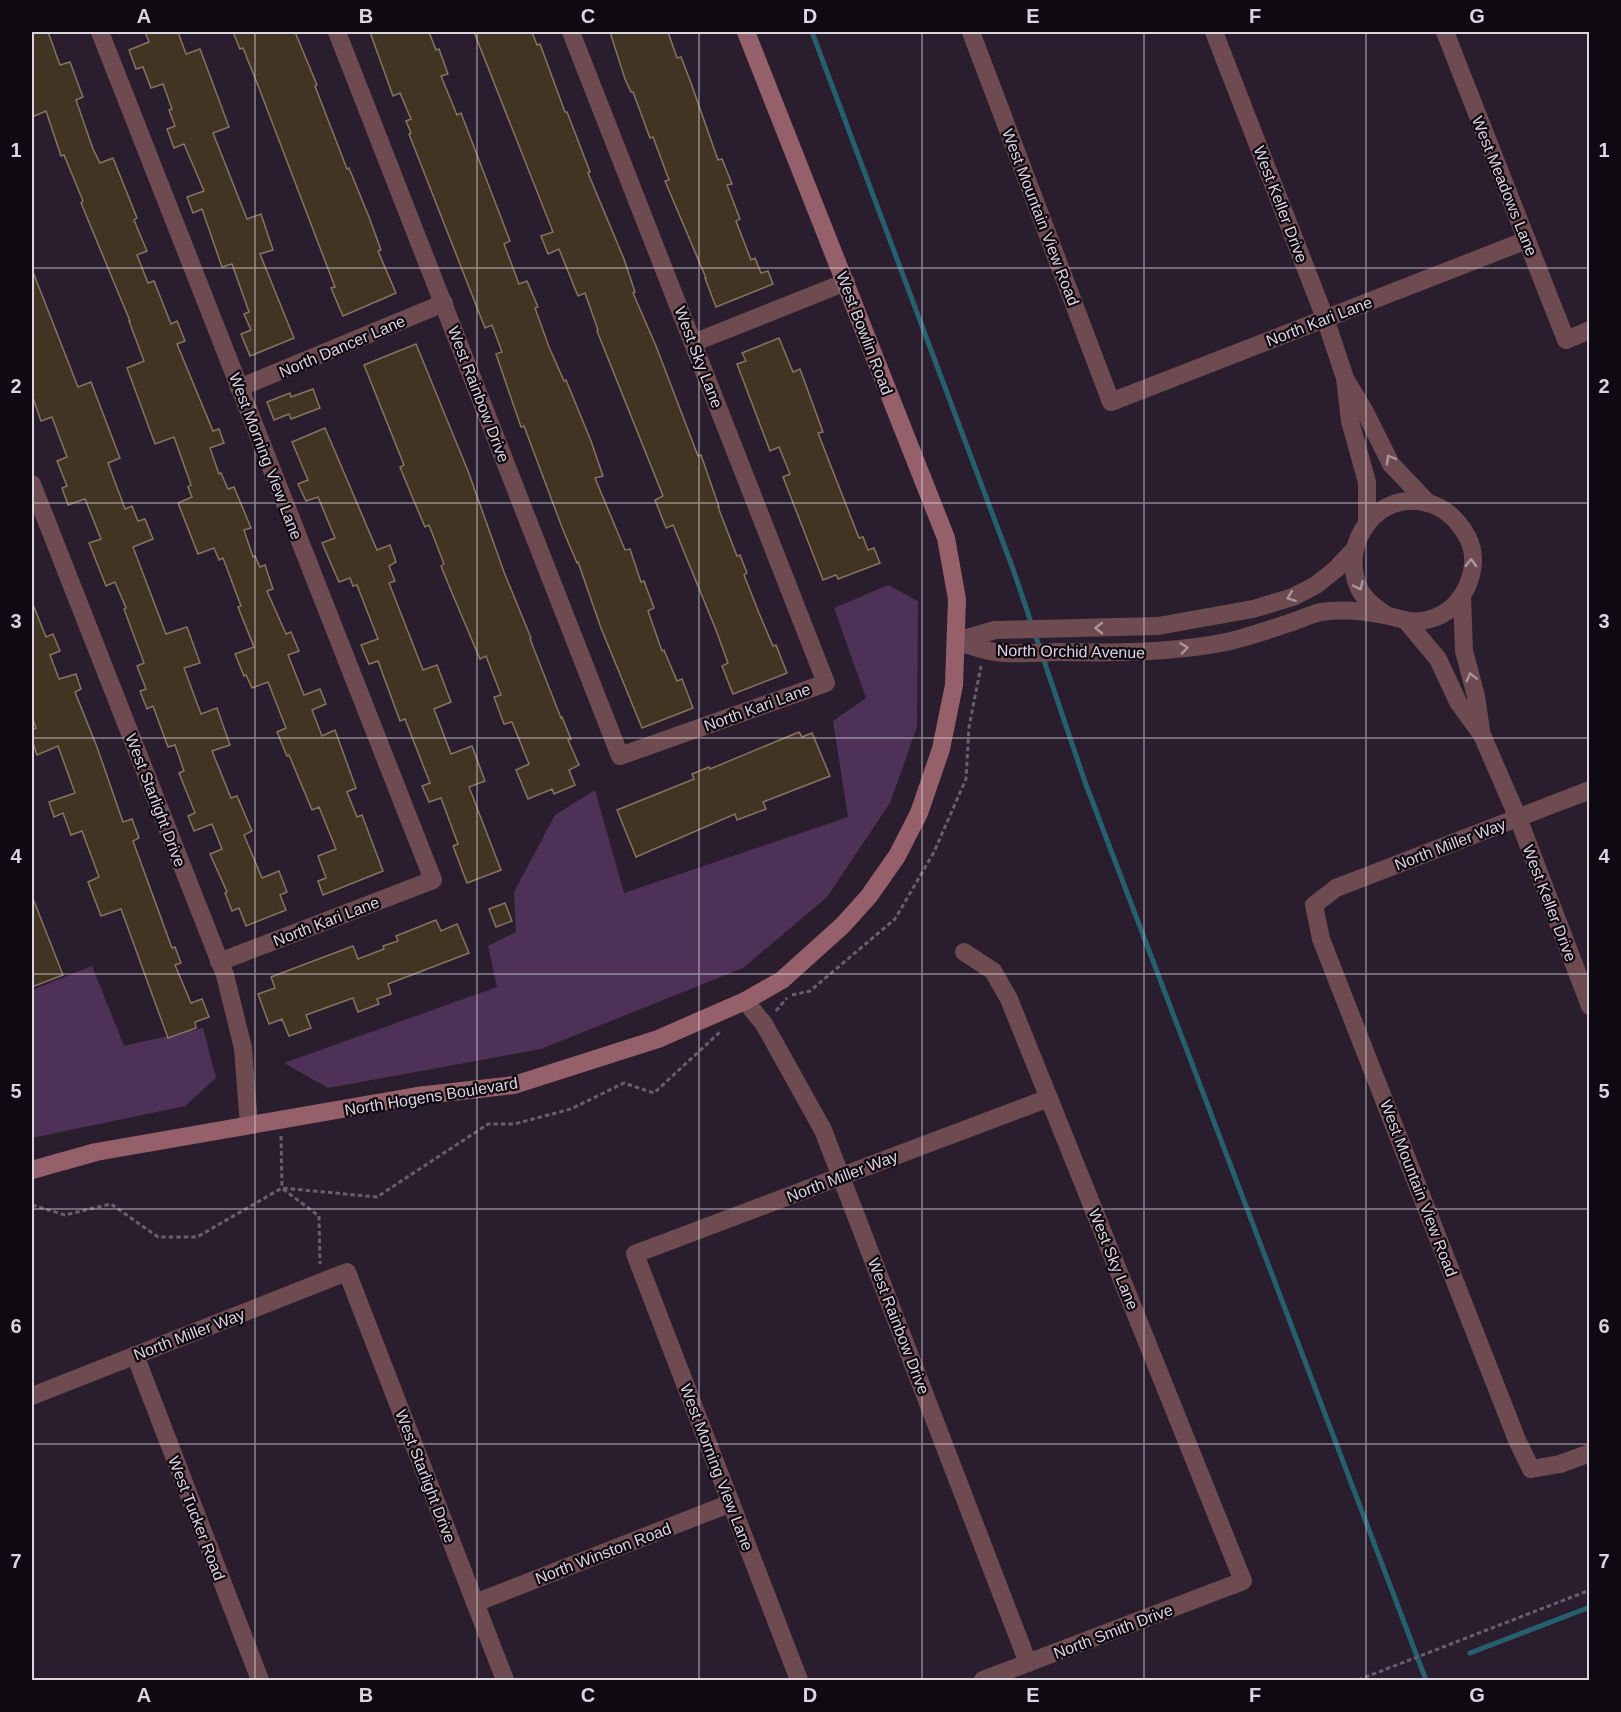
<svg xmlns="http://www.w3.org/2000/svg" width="1621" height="1712" font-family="Arial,sans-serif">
<rect width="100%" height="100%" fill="#2a1e2e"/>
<!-- green -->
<g fill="#4d3157">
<polygon points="888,585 918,601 917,727 890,803 827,897 743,968 541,1049 328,1088 284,1063 497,987 488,946 516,932 514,892 555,815 595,790 624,893 848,817 833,721 866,698 834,608"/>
<polygon points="92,966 124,1046 203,1028 216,1078 185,1106 32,1138 32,990"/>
</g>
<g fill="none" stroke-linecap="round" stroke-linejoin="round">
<!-- stream -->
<g stroke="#265f6e" stroke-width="5">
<polyline points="812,32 1013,569 1085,782 1426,1680"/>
<polyline points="1470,1653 1590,1607"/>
</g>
</g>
<!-- building -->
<g fill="#423422" stroke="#847461" stroke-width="1.5">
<polygon points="32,32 48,32 60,65 70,62 83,97 76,100 93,149 100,163 113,158 137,218 134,220 147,251 137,255 148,283 154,281 171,324 177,321 185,341 177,344 213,431 219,429 224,443 210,448 219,474 221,473 228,489 234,487 251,528 244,530 253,557 255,556 260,567 265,565 273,589 267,591 286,634 291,632 299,651 288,655 304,695 320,689 326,704 312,710 322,736 335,730 356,788 347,792 357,817 362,815 383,871 323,895 318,881 326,878 318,856 336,849 319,807 312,810 289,755 287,756 277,732 286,728 268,682 252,688 246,675 244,676 235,654 254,647 238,607 241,606 223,558 219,560 214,548 198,554 178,503 192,497 188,487 191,485 174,437 155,444 127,368 144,361 129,321 130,321 81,203 83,201 64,155 61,156 46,111 32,117"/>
<polygon points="145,32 178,32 186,54 200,49 229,127 213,133 247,219 261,214 273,250 260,254 294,338 250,356 241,334 251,330 244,314 249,312 232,264 222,267 202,209 193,213 187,197 204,191 184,144 174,148 167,129 175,126 169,110 172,109 163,84 151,88 143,67 136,69 129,50 149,42"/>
<polygon points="233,32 295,32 317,85 315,86 347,169 349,168 369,217 381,250 378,251 396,293 343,316 331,288 335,287 259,88 243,48 240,49"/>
<polygon points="370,32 429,32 436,50 439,49 448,74 441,76 457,115 461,113 510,241 504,244 519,284 527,281 538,307 535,308 549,347 564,381 566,380 591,441 603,476 595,478 625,550 630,549 641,582 644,581 654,608 648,611 662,651 664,650 677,681 682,679 693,708 642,728 601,628 578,562 577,563 563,530 524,426 521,427 496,354 502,352 492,325 485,328 409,134 411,133 406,121 411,119 400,93 393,96"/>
<polygon points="474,32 532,32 537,45 540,44 565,112 567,112 590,172 588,173 624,259 635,292 633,293 656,346 698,456 701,455 719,507 718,507 737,556 740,555 747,573 744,575 759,613 773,646 776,645 787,673 733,694 722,666 728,663 716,630 673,525 666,528 655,500 663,496 597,331 598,330 585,293 578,296 559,249 548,254 541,236 553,232"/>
<polygon points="610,32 668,32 677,58 681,57 691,83 718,160 722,159 732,184 727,185 740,219 736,221 751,260 755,258 761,273 768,271 773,284 716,307 705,278 706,278 665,181 669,180 653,137 650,138 633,92 631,92 625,79"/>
<polygon points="32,272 33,272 78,387 91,382 120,458 108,463 125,509 132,506 138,521 145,519 153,539 133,547 166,634 187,627 200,663 184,668 201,714 217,708 230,745 212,751 231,798 237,796 252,831 244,835 262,878 279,871 287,892 280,895 286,910 246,926 239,908 232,911 225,893 227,892 210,854 222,849 212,824 194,831 188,816 195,813 179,773 184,771 175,745 168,747 153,706 147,709 140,691 146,689 137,666 144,663 124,609 126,608 115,582 106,586 89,543 101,539 85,499 68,505 62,488 67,486 57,461 67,457 52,417 41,421 32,395"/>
<polygon points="779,338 793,372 800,369 823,432 818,433 859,538 863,537 868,550 874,548 880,563 838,579 836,575 823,580 783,477 790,474 779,447 770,451 737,364 746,361 742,353"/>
<polygon points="416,344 468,471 504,572 531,638 530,639 561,718 562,717 571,739 568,740 579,765 569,770 575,785 554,794 552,789 528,799 516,770 529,764 512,722 504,724 494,697 501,695 486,656 480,659 452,593 441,566 444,564 429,525 425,527 411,494 400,467 404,465 364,365"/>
<polygon points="313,389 320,408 291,419 289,414 274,420 267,402 290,393 291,397"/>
<polygon points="325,428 377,550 390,545 396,562 389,566 395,581 389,583 423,670 437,665 451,702 434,709 451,754 472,746 485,781 469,787 501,870 467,883 453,846 458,844 441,798 429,802 422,786 430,783 405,719 400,721 378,661 369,664 361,645 378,639 357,585 353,586 350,578 339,582 322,543 335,538 318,497 306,501 298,484 308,480 292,442"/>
<polygon points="32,602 46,637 53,634 60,651 50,655 59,679 76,674 81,689 75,692 97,747 123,822 132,819 139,838 133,841 172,948 175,947 181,963 175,965 191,1003 202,999 209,1017 195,1022 196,1028 168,1038 121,909 101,916 88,882 99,877 82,831 71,835 63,813 54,817 49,802 75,793 58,746 37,755 32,740 32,730 36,728 32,717"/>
<polygon points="799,732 802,737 812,733 830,776 763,802 766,809 737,820 735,814 636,857 617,810 694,779 692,774 709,767 710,769"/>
<polygon points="32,896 63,975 32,987"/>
<polygon points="505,903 512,921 496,927 489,909"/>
<polygon points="436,920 441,931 457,924 469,953 388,984 391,994 377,999 379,1004 358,1012 353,998 306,1015 311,1028 289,1036 282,1019 269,1024 258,994 275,988 271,977 353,946 358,959 384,949 383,946 398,941 396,936"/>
</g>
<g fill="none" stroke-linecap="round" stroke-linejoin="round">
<!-- path -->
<g stroke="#685e6c" stroke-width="3" stroke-dasharray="4.5 3" stroke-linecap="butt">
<polyline points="792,995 810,991 895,919 934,852 966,779 969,727 981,666"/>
<polyline points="776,1011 787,998"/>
<polyline points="281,1136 282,1188"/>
<polyline points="283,1189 319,1216 320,1264"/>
<polyline points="32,1205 65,1215 111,1204 158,1237 197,1237 282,1188 377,1197 488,1124 514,1124 571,1109 624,1083 654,1093 720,1032"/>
<polyline points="1358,1680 1590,1590"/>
</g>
<!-- street -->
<g stroke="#6d4b51" stroke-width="18">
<polyline points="100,32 433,880 219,962"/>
<polyline points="337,32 620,756 826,683 571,32"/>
<polyline points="971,32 1111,402 1527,240"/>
<polyline points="1214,32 1325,318 1345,378 1350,421 1367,482 1367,521"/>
<polyline points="1445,32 1566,340 1590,330"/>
<polyline points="693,343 846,282"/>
<polyline points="1347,382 1365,412 1391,464 1428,503"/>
<polyline points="239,388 444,303"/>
<polyline points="32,484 225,975 243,1048 249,1125"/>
<polyline points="1462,596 1464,651 1476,696 1481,730"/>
<polyline points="1407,622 1438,659 1458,702 1482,735 1518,818 1590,1006"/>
<path d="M 956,641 C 969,645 982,650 995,652 C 1016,655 1038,652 1059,652 C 1113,653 1167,653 1221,643 C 1246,638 1271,629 1295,621 C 1303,618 1312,614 1321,612 C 1341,609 1364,611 1384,615 C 1405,619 1414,626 1436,617 C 1465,606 1482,566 1468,538 C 1459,521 1446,508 1428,503 C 1379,489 1340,542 1358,586 C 1363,599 1375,607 1386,615"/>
<polyline points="957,641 995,630 1158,626 1253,609 1293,597 1316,585 1336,569 1354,550"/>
<polyline points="1590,790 1336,888 1314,905 1321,939 1517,1440 1531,1469 1560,1464 1590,1453"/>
<polyline points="964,952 993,971 1009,999 1243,1581 983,1680"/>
<polyline points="745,1001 764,1024 823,1130 1028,1663"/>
<polyline points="135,1355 260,1680"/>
<polyline points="32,1396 347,1272 505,1680"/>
<polyline points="475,1603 731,1503"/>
<polyline points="799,1680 635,1254 1049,1098"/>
</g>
<!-- secondary -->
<polyline stroke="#96606b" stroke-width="18" points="32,1170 96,1152 417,1096 514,1085 658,1039 745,1001 782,980 843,925 869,896 897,856 919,813 941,749 954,685 957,599 946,538 746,32"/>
</g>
<!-- one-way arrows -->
<defs><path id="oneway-chevron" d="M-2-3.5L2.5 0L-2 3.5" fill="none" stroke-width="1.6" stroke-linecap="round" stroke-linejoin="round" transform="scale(1.5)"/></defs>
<g stroke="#aa969f">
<use href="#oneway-chevron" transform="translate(1390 459) rotate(-120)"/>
<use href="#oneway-chevron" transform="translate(1471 563) rotate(-89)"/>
<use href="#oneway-chevron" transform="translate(1359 586) rotate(65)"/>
<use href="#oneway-chevron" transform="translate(1291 597) rotate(159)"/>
<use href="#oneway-chevron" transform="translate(1099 628) rotate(179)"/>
<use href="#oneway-chevron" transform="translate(1184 648) rotate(-8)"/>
<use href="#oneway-chevron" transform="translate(1471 677) rotate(-104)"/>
</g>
<!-- grid -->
<path fill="none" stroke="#dcd4df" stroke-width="1.5" stroke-opacity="0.55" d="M 255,32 L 255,1680M 477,32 L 477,1680M 699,32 L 699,1680M 922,32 L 922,1680M 1144,32 L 1144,1680M 1366,32 L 1366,1680M 32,268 L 1590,268M 32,503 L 1590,503M 32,738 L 1590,738M 32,974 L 1590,974M 32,1209 L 1590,1209M 32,1444 L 1590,1444"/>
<g text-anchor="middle" stroke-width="4.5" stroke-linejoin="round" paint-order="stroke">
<!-- street labels -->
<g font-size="16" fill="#dcd4df" stroke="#0f0a11">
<text transform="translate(1505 186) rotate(68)" y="6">West Meadows Lane</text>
<text transform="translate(1281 204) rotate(69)" y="6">West Keller Drive</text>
<text transform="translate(1041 217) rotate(69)" y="6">West Mountain View Road</text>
<text transform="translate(1319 321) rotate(-21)" y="6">North Kari Lane</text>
<text transform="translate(865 333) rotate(69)" y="6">West Bowlin Road</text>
<text transform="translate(342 346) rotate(-23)" y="6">North Dancer Lane</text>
<text transform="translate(699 357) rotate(69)" y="6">West Sky Lane</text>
<text transform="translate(479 394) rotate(69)" y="6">West Rainbow Drive</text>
<text transform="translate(266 456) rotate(69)" y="6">West Morning View Lane</text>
<text transform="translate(1071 651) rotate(1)" y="6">North Orchid Avenue</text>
<text transform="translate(757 707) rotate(-20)" y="6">North Kari Lane</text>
<text transform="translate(156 800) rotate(69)" y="6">West Starlight Drive</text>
<text transform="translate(1450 844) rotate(-21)" y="6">North Miller Way</text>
<text transform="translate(1550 903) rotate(69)" y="6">West Keller Drive</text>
<text transform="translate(326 921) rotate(-21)" y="6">North Kari Lane</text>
<text transform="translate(431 1096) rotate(-9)" y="6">North Hogens Boulevard</text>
<text transform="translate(842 1176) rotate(-21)" y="6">North Miller Way</text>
<text transform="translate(1419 1188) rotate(69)" y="6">West Mountain View Road</text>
<text transform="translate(1114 1259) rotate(68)" y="6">West Sky Lane</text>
<text transform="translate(899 1326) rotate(69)" y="6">West Rainbow Drive</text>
<text transform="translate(189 1334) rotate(-21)" y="6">North Miller Way</text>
<text transform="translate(717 1467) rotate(69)" y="6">West Morning View Lane</text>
<text transform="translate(426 1476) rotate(69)" y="6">West Starlight Drive</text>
<text transform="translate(197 1518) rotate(69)" y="6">West Tucker Road</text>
<text transform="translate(603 1553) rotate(-21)" y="6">North Winston Road</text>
<text transform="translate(1113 1631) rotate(-21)" y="6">North Smith Drive</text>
</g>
</g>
<!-- border -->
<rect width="1621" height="1712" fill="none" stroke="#0f0a11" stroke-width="66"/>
<rect x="33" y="33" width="1555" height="1646" fill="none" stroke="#dcd4df" stroke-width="2"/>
<g font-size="20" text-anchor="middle" font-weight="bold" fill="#dcd4df">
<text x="144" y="23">A</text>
<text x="366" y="23">B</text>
<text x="588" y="23">C</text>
<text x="810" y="23">D</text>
<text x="1033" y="23">E</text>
<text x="1255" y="23">F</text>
<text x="1477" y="23">G</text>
<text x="16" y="157">1</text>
<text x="1604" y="157">1</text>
<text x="16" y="393">2</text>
<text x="1604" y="393">2</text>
<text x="16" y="628">3</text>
<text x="1604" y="628">3</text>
<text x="16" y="863">4</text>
<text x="1604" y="863">4</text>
<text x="16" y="1098">5</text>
<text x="1604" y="1098">5</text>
<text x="16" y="1333">6</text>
<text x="1604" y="1333">6</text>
<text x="16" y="1568">7</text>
<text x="1604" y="1568">7</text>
<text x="144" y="1702">A</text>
<text x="366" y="1702">B</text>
<text x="588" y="1702">C</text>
<text x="810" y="1702">D</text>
<text x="1033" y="1702">E</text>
<text x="1255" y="1702">F</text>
<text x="1477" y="1702">G</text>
</g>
</svg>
